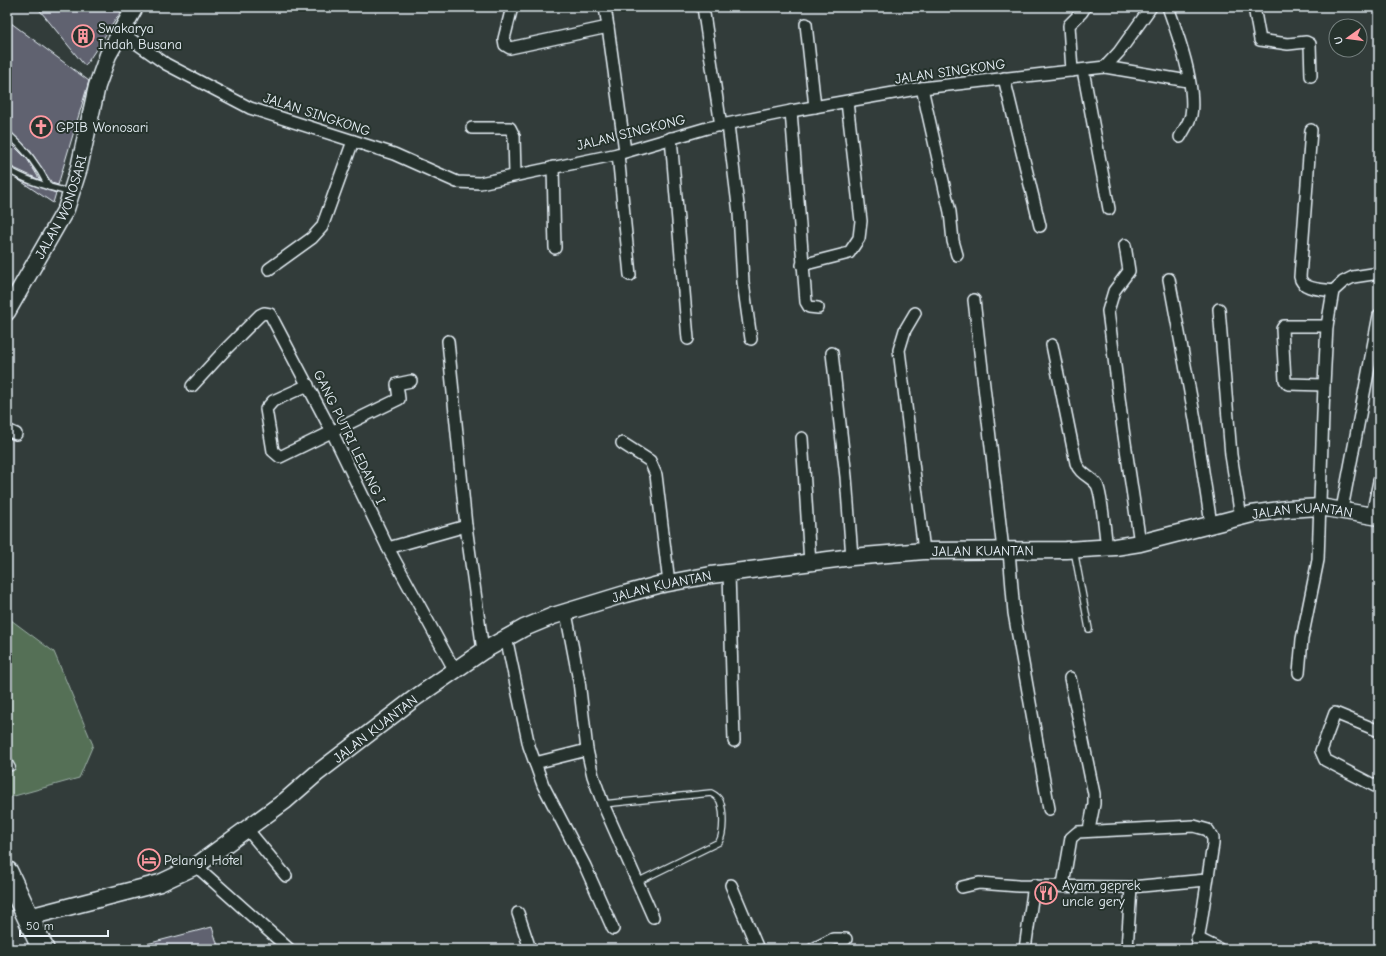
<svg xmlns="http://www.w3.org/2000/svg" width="1386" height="956" font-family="'Comic Neue',sans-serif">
<rect width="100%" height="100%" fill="#323c3a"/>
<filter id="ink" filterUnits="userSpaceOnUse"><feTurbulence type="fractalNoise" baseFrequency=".025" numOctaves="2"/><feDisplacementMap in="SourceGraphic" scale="8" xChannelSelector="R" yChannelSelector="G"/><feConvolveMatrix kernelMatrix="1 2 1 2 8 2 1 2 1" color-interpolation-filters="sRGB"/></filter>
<g filter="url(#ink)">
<!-- green -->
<polygon fill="#547057" stroke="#9eb0a8" points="7,617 54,652 93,745 79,778 7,798"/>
<!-- building -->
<g fill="#60626f" stroke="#e8f1f8">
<polygon points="37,7 124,7 85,66"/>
<polygon points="7,20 89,81 58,185 52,183 29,149 7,129"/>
<polygon points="7,139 28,160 40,180 7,165"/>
<polygon points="19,180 56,193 53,203"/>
<polygon points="212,927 219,949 139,949 139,946"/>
</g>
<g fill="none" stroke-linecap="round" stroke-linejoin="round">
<!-- lane casing -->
<g stroke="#e8f1f8" stroke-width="8">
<g id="lane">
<path d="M 7,133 C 26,149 38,165 49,187"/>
<path d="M 7,169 C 26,181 47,187 69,192"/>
<polyline points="1074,550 1089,629"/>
<polyline points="7,758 12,767 7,769"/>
<path d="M 603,804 L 711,793 C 715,795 718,797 720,801 C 724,811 724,834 719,842 L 637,882"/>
</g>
</g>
<!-- street casing -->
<g stroke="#e8f1f8" stroke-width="14">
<g id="street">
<polyline points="512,7 504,39 505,45 510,48 608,27 625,151"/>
<polyline points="605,7 608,27"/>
<polyline points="703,7 721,126"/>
<path d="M 1168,7 C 1178,35 1196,85 1191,115 C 1189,123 1184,130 1180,137"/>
<polyline points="1254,7 1260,40 1288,44 1306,42 1310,44 1311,76"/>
<polyline points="806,24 815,107"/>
<polyline points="119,31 166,64 250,108 394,154 457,182 480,183 618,154 707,128 791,111 922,88 1105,67 1119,52 1151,7"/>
<polyline points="1105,67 1188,81"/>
<polyline points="1083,70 1109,209"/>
<polyline points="1072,71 1069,25 1082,12 1085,7"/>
<polyline points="1004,78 1040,226"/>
<polyline points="922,88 950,212 953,241 957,255"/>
<polyline points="791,111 806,302 809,307 818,308"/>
<polyline points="728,125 739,213 743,282 751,339"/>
<polyline points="472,128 510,128 514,136 515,175"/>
<path d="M 1311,130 L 1300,277 C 1302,290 1322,289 1333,291"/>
<polyline points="671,138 688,339"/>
<polyline points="618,154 630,275"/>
<polyline points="553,167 555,248"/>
<polyline points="1125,245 1129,271 1114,291 1108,311 1123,429 1140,543"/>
<polyline points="802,265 849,253 859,238 861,221 847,102"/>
<polyline points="269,269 312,238 322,227 353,141"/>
<polyline points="1169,279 1195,419 1211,524"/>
<polyline points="974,300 1003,550"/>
<polyline points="1219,309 1231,455 1241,517"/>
<polyline points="915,313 905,330 899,350 924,551"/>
<polyline points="448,341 466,526 483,651"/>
<path d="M 1052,345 L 1076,463 C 1080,475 1091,476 1097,485 C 1102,494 1105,535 1107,548"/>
<polyline points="832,353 846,477 852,557"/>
<polyline points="308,385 273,401 266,409 273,451 280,457 399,399 397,384 411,381"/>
<polyline points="1324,385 1288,384 1285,380 1282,329 1284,326 1327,326"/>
<polyline points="192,386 226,349 260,315 264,313 270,314 332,432 388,548 455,671"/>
<polyline points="7,430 16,434"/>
<polyline points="802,438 810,563"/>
<polyline points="622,443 650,461 656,475 669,583"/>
<polyline points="1342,509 1379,315"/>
<polyline points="1372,515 1379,481"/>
<polyline points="388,548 466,526"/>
<polyline points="1009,551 1014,613 1049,809"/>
<polyline points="729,573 734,741"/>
<polyline points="566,613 579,681 587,750 593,776 603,804 653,917"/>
<polyline points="506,637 529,746 543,785 585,866 613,929"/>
<polyline points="1299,673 1302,639 1318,560 1324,385 1327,326 1333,291 1343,282 1353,277 1379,273"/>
<polyline points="1070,678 1094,794 1094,804 1089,830"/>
<polyline points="1379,731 1335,713 1321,751 1325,760 1379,788"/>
<polyline points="535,763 587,750"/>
<polyline points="247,829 286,876"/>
<polyline points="196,866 289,949"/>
<polyline points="731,885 758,949"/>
<polyline points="1063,885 1071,838 1078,832 1194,826 1208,830 1213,838 1213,844 1197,949"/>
<polyline points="962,887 979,883 1018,886 1131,887 1206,880"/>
<polyline points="518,913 530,949"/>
<polyline points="1197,938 1219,949"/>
<polyline points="813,949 833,939 846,939"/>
<polyline points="1025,949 1034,885"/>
<polyline points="1127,949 1131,887"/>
</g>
</g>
<!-- secondary casing -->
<g stroke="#e8f1f8" stroke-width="19">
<g id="secondary">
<path id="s1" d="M 7,312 L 66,209 L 79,168 L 97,86 L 108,55 L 135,7"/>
<path id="s2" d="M 29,917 L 160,883 L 196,866 L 285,801 L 316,774 L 415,698 L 483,651 L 524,628 L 553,616 L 625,594 L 658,585 L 711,575 L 852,557 L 924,551 L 1066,550 L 1115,547 L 1140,543 L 1252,514 L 1287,509 L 1320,507 L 1379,517"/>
</g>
</g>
<!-- highway casing -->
<g stroke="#e8f1f8" stroke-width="24">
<polyline id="highway" points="7,872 43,949"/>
</g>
<!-- lane -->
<use href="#lane" stroke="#26332d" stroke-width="5.5"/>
<!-- street -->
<use href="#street" stroke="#26332d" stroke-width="11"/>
<!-- secondary -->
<use href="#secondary" stroke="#26332d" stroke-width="16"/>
<!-- highway -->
<use href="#highway" stroke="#26332d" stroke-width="21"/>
</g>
</g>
<!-- icons -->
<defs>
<g id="building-ring" transform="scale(1.15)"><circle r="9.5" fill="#26332d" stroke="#ff9aa2" stroke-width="1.5"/><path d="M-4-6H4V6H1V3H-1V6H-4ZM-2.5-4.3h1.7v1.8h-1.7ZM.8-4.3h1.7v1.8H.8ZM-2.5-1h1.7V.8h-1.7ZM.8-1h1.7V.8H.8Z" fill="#ff9aa2"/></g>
<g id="church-ring" transform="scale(1.15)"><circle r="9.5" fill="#26332d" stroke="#ff9aa2" stroke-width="1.5"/><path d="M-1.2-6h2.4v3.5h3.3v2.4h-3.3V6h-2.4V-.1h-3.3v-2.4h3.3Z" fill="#ff9aa2"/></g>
<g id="hotel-ring" transform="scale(1.15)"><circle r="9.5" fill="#26332d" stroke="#ff9aa2" stroke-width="1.5"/><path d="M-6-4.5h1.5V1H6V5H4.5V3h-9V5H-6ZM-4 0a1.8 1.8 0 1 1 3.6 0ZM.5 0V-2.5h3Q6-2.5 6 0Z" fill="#ff9aa2"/></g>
<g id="restaurant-ring" transform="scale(1.15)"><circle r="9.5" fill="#26332d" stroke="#ff9aa2" stroke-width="1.5"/><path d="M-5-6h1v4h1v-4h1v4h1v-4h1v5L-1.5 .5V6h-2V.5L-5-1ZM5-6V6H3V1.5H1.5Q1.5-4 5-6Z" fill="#ff9aa2"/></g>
</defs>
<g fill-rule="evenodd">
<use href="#building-ring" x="83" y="36"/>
<use href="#church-ring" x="41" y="127"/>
<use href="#hotel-ring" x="149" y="860"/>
<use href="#restaurant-ring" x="1046" y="893"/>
</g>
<g text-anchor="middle" stroke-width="4" stroke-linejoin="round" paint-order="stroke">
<!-- poi labels -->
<g font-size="14" fill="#e8f1f8" stroke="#26332d" text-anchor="start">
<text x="98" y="33">Swakarya<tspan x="98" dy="16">Indah Busana</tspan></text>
<text x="56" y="132">GPIB Wonosari</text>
<text x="164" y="865">Pelangi Hotel</text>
<text x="1062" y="890">Ayam geprek<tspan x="1062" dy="16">uncle gery</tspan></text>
</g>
<!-- street labels -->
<g font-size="14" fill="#e8f1f8" stroke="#26332d">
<text transform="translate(950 71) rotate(-8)" y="5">JALAN SINGKONG</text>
<text transform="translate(317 114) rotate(18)" y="5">JALAN SINGKONG</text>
<text transform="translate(631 132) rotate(-14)" y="5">JALAN SINGKONG</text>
<text dy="5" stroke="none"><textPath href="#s1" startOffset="119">JALAN WONOSARI</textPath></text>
<text transform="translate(350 437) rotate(64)" y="5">GANG PUTRI LEDANG I</text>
<text dy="5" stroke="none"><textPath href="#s2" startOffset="1373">JALAN KUANTAN</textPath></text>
<text dy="5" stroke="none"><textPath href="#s2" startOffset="1049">JALAN KUANTAN</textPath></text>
<text dy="5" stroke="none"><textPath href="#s2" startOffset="725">JALAN KUANTAN</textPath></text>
<text dy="5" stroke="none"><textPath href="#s2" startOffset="401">JALAN KUANTAN</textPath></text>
</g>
</g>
<!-- margin -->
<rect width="1386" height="956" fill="none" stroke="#26332d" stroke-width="24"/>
<rect x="12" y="12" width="1362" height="932" fill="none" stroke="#e8f1f8" stroke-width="1.5" filter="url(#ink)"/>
<!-- north arrow -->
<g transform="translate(1348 38) rotate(256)"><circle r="19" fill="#26332d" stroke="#747f7e"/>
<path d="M0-3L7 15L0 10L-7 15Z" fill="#ff9aa2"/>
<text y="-6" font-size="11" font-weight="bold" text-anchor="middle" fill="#e8f1f8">U</text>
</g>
<!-- scale -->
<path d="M20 930v6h88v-6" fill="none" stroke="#e8f1f8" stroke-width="2"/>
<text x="26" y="930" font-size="12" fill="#e8f1f8" stroke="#26332d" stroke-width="3" paint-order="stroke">50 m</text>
</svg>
